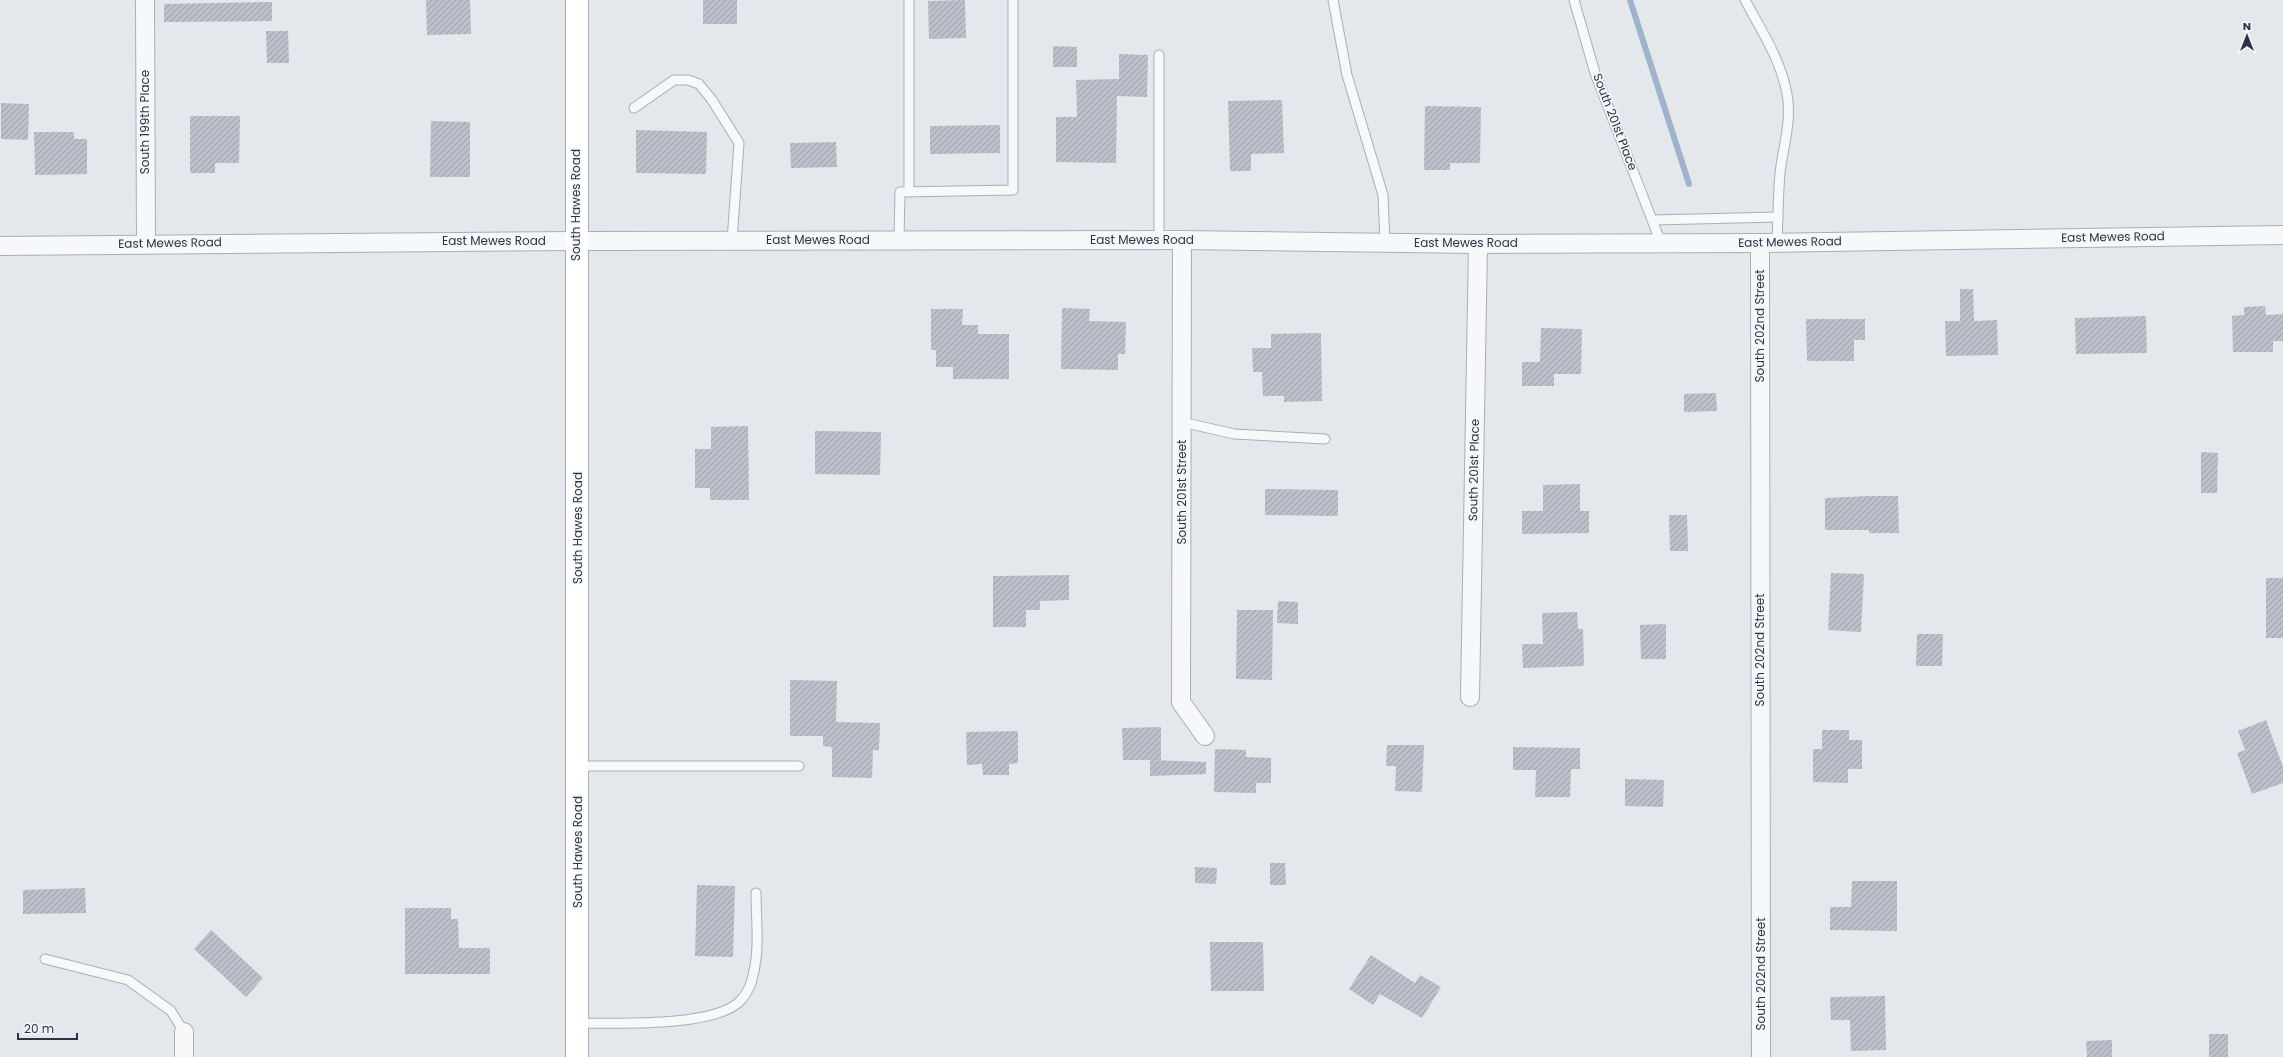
<svg xmlns="http://www.w3.org/2000/svg" width="2283" height="1057" font-family="Poppins,sans-serif">
<defs>
<pattern id="building-hatch" width="6" height="6" patternUnits="userSpaceOnUse"><rect width="6" height="6" fill="#bbc0ca"/><path d="M-1 1l2-2M0 6l6-6M5 7l2-2" fill="none" stroke="#989da6"/></pattern>
</defs>
<rect width="100%" height="100%" fill="#e4e7ec"/>
<g fill="none" stroke-linecap="round" stroke-linejoin="round">
<!-- stream -->
<polyline stroke="#9fb4cc" stroke-width="6" points="1630,0 1689,184"/>
</g>
<!-- building -->
<g fill="url(#building-hatch)">
<polygon points="426,0 470,0 471,34 427,35"/>
<rect x="703" y="0" width="34" height="24"/>
<polygon points="965,0 966,38 929,39 928,1"/>
<polygon points="272,2 272,21 164,22 164,4"/>
<polygon points="266,31 288,31 289,63 267,63"/>
<polygon points="1053,46 1077,47 1077,67 1053,67"/>
<polygon points="1119,54 1148,55 1147,97 1117,96 1116,163 1056,162 1056,117 1077,117 1076,80 1119,79"/>
<polygon points="1282,100 1284,153 1251,154 1251,171 1230,171 1228,101"/>
<polygon points="1,103 29,104 28,140 1,139"/>
<polygon points="1425,106 1481,107 1480,163 1450,163 1450,170 1424,170"/>
<polygon points="190,116 240,116 239,163 215,163 215,173 190,173"/>
<polygon points="431,121 470,122 470,177 430,177"/>
<polygon points="1000,125 1000,153 930,154 930,126"/>
<polygon points="636,130 707,132 706,174 636,173"/>
<polygon points="34,132 74,132 74,139 87,139 87,174 35,175"/>
<polygon points="836,142 837,167 791,168 790,143"/>
<polygon points="1960,289 1973,289 1974,321 1997,320 1998,355 1946,356 1945,321 1960,321"/>
<polygon points="2265,306 2266,315 2283,314 2283,341 2273,341 2273,352 2233,352 2232,316 2244,315 2244,307"/>
<polygon points="1062,308 1090,309 1089,321 1126,322 1125,354 1118,354 1118,370 1061,369"/>
<polygon points="931,309 963,309 962,325 978,325 978,334 1009,334 1009,379 953,379 953,367 936,367 936,350 931,350"/>
<polygon points="2146,316 2147,353 2076,354 2075,318"/>
<polygon points="1806,319 1865,319 1865,340 1854,340 1854,361 1807,361"/>
<polygon points="1541,328 1582,329 1581,374 1554,374 1554,386 1522,386 1522,362 1540,362"/>
<polygon points="1321,333 1322,401 1284,402 1284,396 1263,396 1262,372 1253,372 1252,348 1271,348 1271,334"/>
<polygon points="1716,393 1717,411 1684,412 1684,394"/>
<polygon points="748,426 749,500 710,500 710,488 695,488 695,449 711,449 711,427"/>
<polygon points="815,431 881,432 880,475 815,474"/>
<polygon points="2201,452 2218,453 2217,493 2201,493"/>
<polygon points="1580,484 1580,511 1589,511 1589,533 1522,534 1522,511 1543,511 1543,485"/>
<polygon points="1265,489 1338,490 1338,516 1265,515"/>
<polygon points="1868,496 1898,496 1899,533 1869,533 1869,530 1825,530 1825,498"/>
<polygon points="1669,515 1687,515 1688,551 1670,551"/>
<polygon points="1831,573 1864,574 1861,632 1828,630"/>
<polygon points="1069,575 1069,600 1040,601 1040,610 1026,610 1026,627 993,627 993,576"/>
<rect x="2266" y="578" width="17" height="60"/>
<polygon points="1278,601 1298,602 1298,624 1277,623"/>
<polygon points="1237,610 1273,610 1272,680 1236,679"/>
<polygon points="1577,612 1578,629 1583,629 1584,666 1523,668 1522,644 1543,644 1542,613"/>
<polygon points="1666,624 1666,659 1641,659 1640,625"/>
<polygon points="1917,634 1943,634 1942,666 1916,666"/>
<polygon points="790,680 837,681 836,722 880,723 879,750 873,750 872,778 832,777 832,747 823,746 823,736 790,736"/>
<polygon points="2266,720 2283,767 2283,783 2252,794 2237,753 2245,750 2238,731"/>
<polygon points="1161,727 1161,760 1123,760 1122,728"/>
<polygon points="1822,730 1849,730 1849,740 1862,740 1862,769 1848,769 1848,783 1813,782 1813,749 1822,749"/>
<polygon points="1018,731 1018,763 1009,764 1009,775 983,775 982,764 967,765 966,732"/>
<polygon points="1387,745 1424,745 1422,792 1395,791 1396,766 1386,766"/>
<polygon points="1513,747 1580,748 1580,769 1571,769 1570,797 1535,797 1536,770 1513,770"/>
<polygon points="1215,749 1246,750 1246,757 1271,758 1271,783 1256,783 1256,793 1214,792"/>
<polygon points="1150,760 1206,762 1206,774 1150,776"/>
<polygon points="1625,779 1664,780 1663,807 1625,806"/>
<polygon points="1270,863 1285,863 1286,885 1270,885"/>
<polygon points="1195,867 1217,868 1216,884 1195,883"/>
<polygon points="1852,881 1897,881 1897,931 1830,930 1830,907 1851,907"/>
<polygon points="697,885 735,886 733,957 695,956"/>
<polygon points="85,888 86,913 23,914 23,890"/>
<polygon points="405,908 451,908 451,919 458,919 459,948 490,948 490,974 405,974"/>
<polygon points="211,930 263,978 246,997 194,949"/>
<polygon points="1210,942 1263,942 1264,991 1211,991"/>
<polygon points="1371,955 1415,983 1420,975 1441,987 1422,1018 1380,994 1373,1005 1349,989"/>
<polygon points="1885,996 1886,1050 1851,1051 1850,1020 1831,1020 1830,997"/>
<rect x="2209" y="1034" width="19" height="23"/>
<polygon points="2112,1040 2112,1057 2087,1057 2086,1041"/>
</g>
<g fill="none" stroke-linecap="round" stroke-linejoin="round">
<!-- service casing -->
<g stroke="#a9aeb7" stroke-width="11">
<g id="service">
<polyline points="909,0 909,192"/>
<polyline points="1333,0 1347,75 1383,195 1385,243"/>
<polyline points="1574,0 1595,73 1661,243"/>
<path d="M 1745,0 C 1761,30 1781,60 1787,94 C 1792,121 1783,147 1780,173 C 1778,196 1778,220 1777,243"/>
<polyline points="1159,55 1159,240"/>
<polyline points="634,108 674,80 688,80 699,84 712,100 739,143 732,241"/>
<polyline points="1653,220 1778,217"/>
<polyline points="899,240 900,192 1013,190 1013,0"/>
<polyline points="1182,422 1234,434 1325,439"/>
<polyline points="578,766 799,766"/>
<polyline points="45,959 128,980 171,1011 184,1032"/>
<path d="M 577,1023 C 614,1023 716,1028 741,1000 C 747,994 752,983 753,975 C 760,949 756,919 756,893"/>
</g>
</g>
<!-- minor casing -->
<g stroke="#a9aeb7" stroke-width="20">
<g id="minor">
<polyline points="145,0 146,243"/>
<polyline points="1182,240 1181,702 1205,736"/>
<polyline points="1760,243 1761,1057"/>
<polyline points="0,246 576,241 1182,240 1478,244 1760,243 2283,235"/>
<polyline points="1470,697 1478,244"/>
<polyline points="184,1032 184,1057"/>
</g>
</g>
<!-- secondary casing -->
<g stroke="#a9aeb7" stroke-width="24">
<polyline id="secondary" points="577,0 577,1057"/>
</g>
<!-- service -->
<use href="#service" stroke="#f7f8fa" stroke-width="9"/>
<!-- minor -->
<use href="#minor" stroke="#f7f8fa" stroke-width="18"/>
<!-- secondary -->
<use href="#secondary" stroke="#fff" stroke-width="22"/>
</g>
<g text-anchor="middle" stroke-width="3.5" stroke-linejoin="round" paint-order="stroke">
<!-- street labels -->
<g font-size="12" fill="#2b3445" stroke="#f4f6f9">
<text transform="translate(145 122) rotate(-90)" y="4">South 199th Place</text>
<text transform="translate(1615 122) rotate(69)" y="4">South 201st Place</text>
<text transform="translate(576 205) rotate(-90)" y="4">South Hawes Road</text>
<text transform="translate(2113 237) rotate(-1)" y="4">East Mewes Road</text>
<text x="818" y="244">East Mewes Road</text>
<text x="1142" y="244">East Mewes Road</text>
<text x="494" y="245">East Mewes Road</text>
<text transform="translate(1790 242) rotate(-1)" y="4">East Mewes Road</text>
<text transform="translate(170 243) rotate(-1)" y="4">East Mewes Road</text>
<text x="1466" y="247">East Mewes Road</text>
<text transform="translate(1760 326) rotate(-90)" y="4">South 202nd Street</text>
<text transform="translate(1474 470) rotate(-89)" y="4">South 201st Place</text>
<text transform="translate(1182 492) rotate(-90)" y="4">South 201st Street</text>
<text transform="translate(578 528) rotate(-90)" y="4">South Hawes Road</text>
<text transform="translate(1760 650) rotate(-90)" y="4">South 202nd Street</text>
<text transform="translate(578 852) rotate(-90)" y="4">South Hawes Road</text>
<text transform="translate(1761 974) rotate(-90)" y="4">South 202nd Street</text>
</g>
</g>
<!-- north arrow -->
<g transform="translate(2247 36)" stroke="#f4f6f9" stroke-width="3" paint-order="stroke">
<path d="M0-3L7 15L0 10L-7 15Z" fill="#2b3445"/>
<text y="-6" font-size="11" font-weight="bold" text-anchor="middle" fill="#2b3445">N</text>
</g>
<!-- scale -->
<path d="M18 1033v6h59v-6" fill="none" stroke="#2b3445" stroke-width="2"/>
<text x="24" y="1033" font-size="12" fill="#2b3445" stroke="#f4f6f9" stroke-width="3" paint-order="stroke">20 m</text>
</svg>
